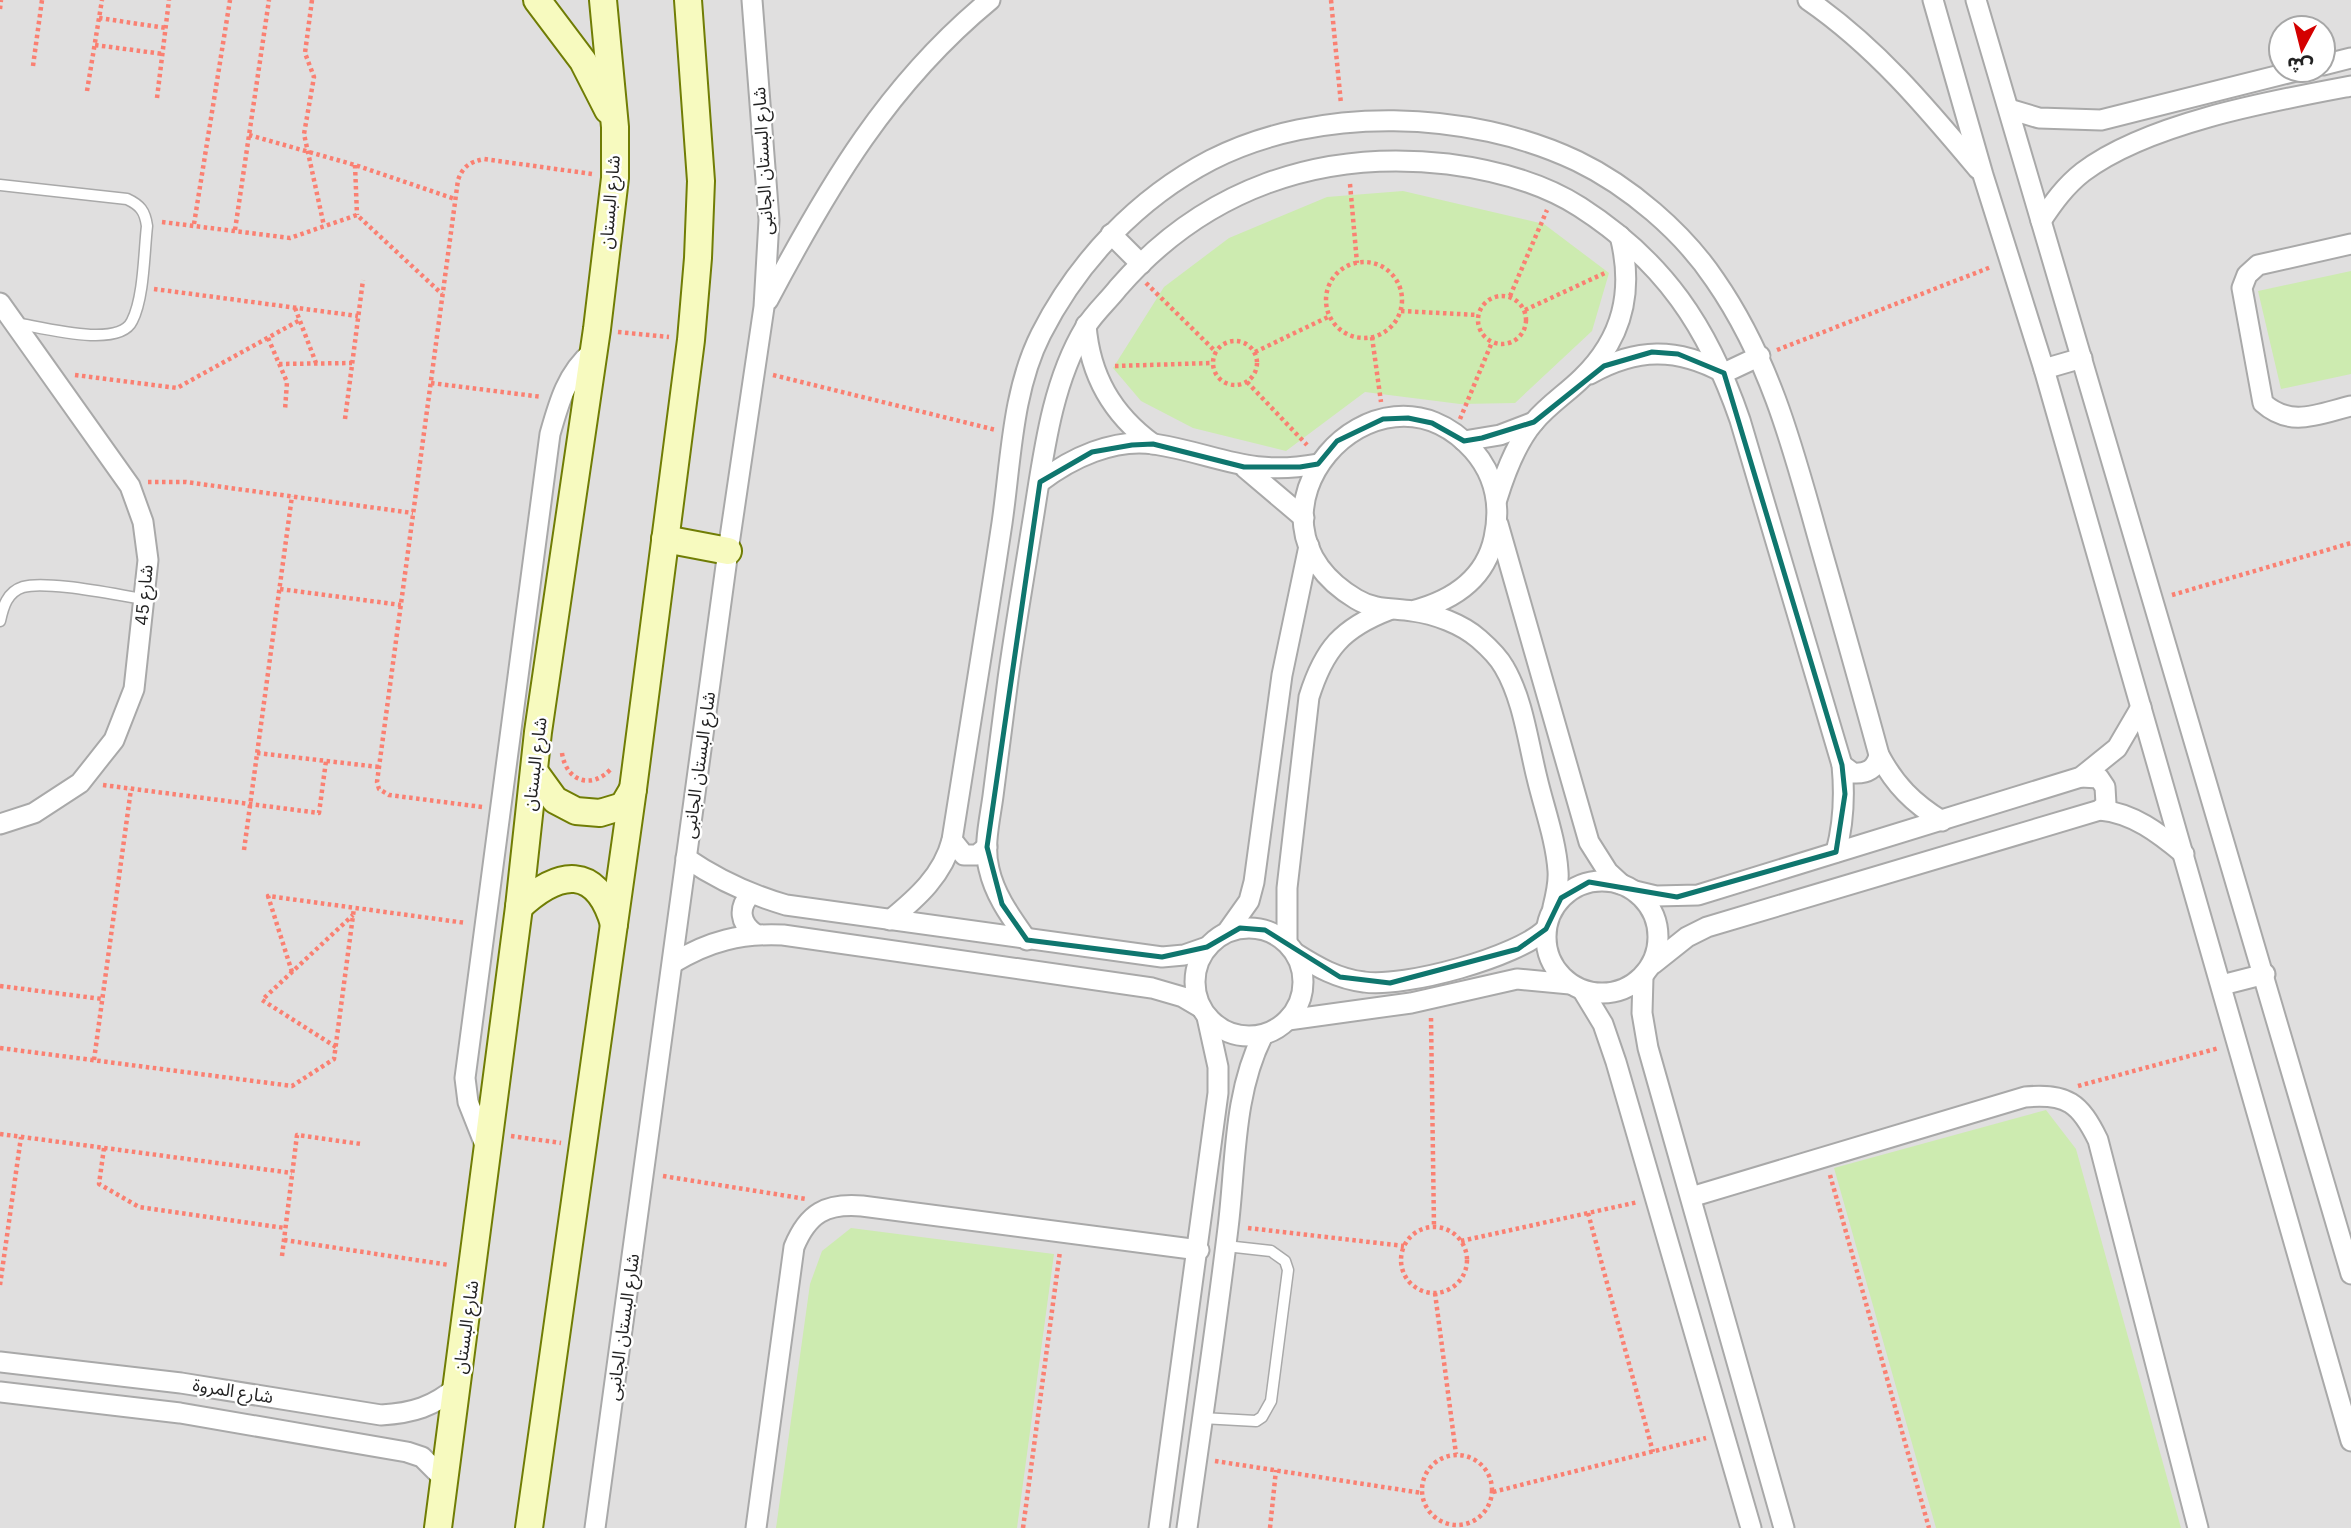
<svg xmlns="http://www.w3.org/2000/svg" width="2351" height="1528" font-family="'IBM Plex Sans','Noto Sans Arabic',sans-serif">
<rect width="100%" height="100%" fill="#f2efe9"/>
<!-- residential -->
<path fill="#e0dfdf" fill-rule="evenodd" d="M 0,0 L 2351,0 L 2351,1528 L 0,1528 ZM 2281,28 L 2323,28 L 2323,70 L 2281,70 Z"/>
<!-- grass -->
<g fill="#cdebb0">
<polygon points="1403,191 1544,224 1609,273 1592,331 1515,403 1460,404 1365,392 1286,451 1193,428 1141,401 1113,368 1164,287 1229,238 1327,197"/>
<polygon points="2351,271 2351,374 2281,389 2258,291"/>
<polygon points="2046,1110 2076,1149 2181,1528 1936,1528 1834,1168"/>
<polygon points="851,1228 1054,1254 1017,1528 776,1528 810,1284 822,1251"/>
</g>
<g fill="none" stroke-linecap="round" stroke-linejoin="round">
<!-- lane casing -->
<g stroke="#a9a9a9" stroke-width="13">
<g id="lane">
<path d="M 0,185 L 127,199 C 140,205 145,211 147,226 C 144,252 144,298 132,321 C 119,349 41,327 15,323"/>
<path d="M 0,621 C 3,607 7,592 23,587 C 46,580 117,595 144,599"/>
<polyline points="1202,1418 1256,1421 1262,1417 1271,1401 1288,1270 1285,1261 1271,1251 1226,1246"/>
</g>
</g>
<!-- street casing -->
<g stroke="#a9a9a9" stroke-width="23">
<g id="street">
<path d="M 1808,0 C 1875,46 1926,107 1978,169"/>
<polyline points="1933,0 1983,175 2044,369 2351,1441"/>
<polyline points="1976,0 2351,1274"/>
<polyline points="2323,65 2351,58"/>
<polyline points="2009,109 2039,118 2101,120 2300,70"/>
<path d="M 2041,221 C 2053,203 2065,186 2083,172 C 2148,123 2271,101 2351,86"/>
<polyline points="1111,234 1141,264"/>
<path d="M 2351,244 L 2258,265 L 2247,275 L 2242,288 L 2263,403 C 2291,428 2318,414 2351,406"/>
<path d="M 768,300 C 829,185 888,84 990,0"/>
<polyline points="0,303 130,486 143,522 148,560 134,689 114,740 80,783 34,813 0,824"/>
<path d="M 1086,325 C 1090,376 1112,414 1153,444"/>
<polyline points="2044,369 2082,358"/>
<path d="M 1590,374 C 1636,348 1677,347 1724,373 L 1760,356"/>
<polyline points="1464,441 1500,435 1534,422"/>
<polyline points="1245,468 1304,518"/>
<path d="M 1040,482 C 1071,458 1114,438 1154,444 C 1218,454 1247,477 1318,464"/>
<path d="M 1497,499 C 1505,473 1516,443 1534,422 C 1548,405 1567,393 1582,378 C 1623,338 1634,291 1620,236"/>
<polyline points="1498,524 1589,842 1608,872 1621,884"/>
<path d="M 1412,611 C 1451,601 1485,580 1494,538 C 1501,506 1495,475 1473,450 C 1376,343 1221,518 1356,599 C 1374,610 1392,608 1412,611 C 1435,614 1462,624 1479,639 C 1487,646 1499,658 1504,667 C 1523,699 1528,742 1537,778 C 1544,808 1556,840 1558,871 C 1559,883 1556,895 1553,907"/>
<path d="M 1842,765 L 1853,773 C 1867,774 1876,769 1879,755"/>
<polyline points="2081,777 2099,778 2105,787 2106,804 2100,810"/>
<polyline points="952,840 964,855 977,855 987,847"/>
<path d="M 686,858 C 718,880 748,894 786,905 L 1162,957 L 1184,955 L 1207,947"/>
<circle cx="1602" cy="937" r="56"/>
<polyline points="1635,891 1656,896 1698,895 2081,777 2117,748 2141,707"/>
<path d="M 750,895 C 738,908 740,923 754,933"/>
<path d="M 890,920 C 917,898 943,875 952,840 C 969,735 986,629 1002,523 C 1011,461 1012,391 1041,334 C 1078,261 1138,198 1211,160 C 1319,105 1469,110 1577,161 C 1629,186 1683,232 1715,280 C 1769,358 1792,444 1817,534 C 1838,608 1859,681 1879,755 C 1895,785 1913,803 1942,821"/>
<circle cx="1249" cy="982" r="54"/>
<polyline points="1227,932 1249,901 1254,882 1282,675 1309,546"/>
<path d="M 1027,940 C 1011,917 995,896 989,869 C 983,846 990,819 993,796 C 998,757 1003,718 1008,679 C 1015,628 1024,577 1032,526 C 1043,460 1050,386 1085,328 C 1094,313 1108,301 1118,288 C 1204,189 1319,149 1448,164 C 1494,170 1541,182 1580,207 C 1664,261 1708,327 1740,420 L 1842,765 C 1845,796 1844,822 1836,852"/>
<path d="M 1287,943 L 1287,888 L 1309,697 C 1324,649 1342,628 1389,610"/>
<path d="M 1295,953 C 1317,967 1338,979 1364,982 C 1404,988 1518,957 1546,929"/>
<path d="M 673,963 C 709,941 741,933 783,935 L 1152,988 L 1183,997 L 1200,1007"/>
<path d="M 1653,964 L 1687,937 L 1707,927 L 2100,810 C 2133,813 2159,833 2184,854"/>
<polyline points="1643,977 1642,1013 1648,1048 1784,1528"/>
<polyline points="2222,985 2265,974"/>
<polyline points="1583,991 1603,1024 1616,1062 1751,1528"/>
<polyline points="1288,1020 1411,1003 1517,979 1570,984"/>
<path d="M 487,1150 L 468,1102 L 465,1078 L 550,434 C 559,402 567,373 593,351"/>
<path d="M 1691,1197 L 2025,1097 C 2067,1093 2080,1103 2098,1140 L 2198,1528"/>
<path d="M 0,1362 L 181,1383 L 381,1415 C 413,1413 433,1407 458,1386"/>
<polyline points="0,1392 180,1413 407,1452 422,1457 445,1480"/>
<polyline points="595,1528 728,551 764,307 769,220 752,0"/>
<path d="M 756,1528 L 794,1247 C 808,1213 826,1203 862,1206 L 1199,1250"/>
<polyline points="1159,1528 1218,1093 1218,1067 1207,1017"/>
<path d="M 1187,1528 C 1201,1428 1216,1328 1228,1228 C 1236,1164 1233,1094 1263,1035"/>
</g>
</g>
<!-- secondary casing -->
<g stroke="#707d05" stroke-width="30">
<g id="secondary">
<polyline points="537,0 583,61 608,110"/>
<polyline points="665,539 728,551"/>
<polyline points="534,771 555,800 576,811 600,813 623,806 633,789"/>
<path d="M 519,907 C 559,870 596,864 614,924"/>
<polyline points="438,1528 519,907 538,732 597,329 615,178 615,127 603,0"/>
<polyline points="529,1528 633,789 691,340 698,258 701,181 688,0"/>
</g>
</g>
<!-- path -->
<g stroke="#fa8072" stroke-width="4.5" stroke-dasharray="3.5 3.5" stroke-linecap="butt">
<polyline points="312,0 305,53 314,77 304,134 324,226"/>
<polyline points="1331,0 1341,104"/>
<polyline points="0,9 1,0"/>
<polyline points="99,18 166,28"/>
<polyline points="95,45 163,54"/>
<polyline points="33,66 42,0"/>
<polyline points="87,91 102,0"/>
<polyline points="157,98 169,0"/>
<polyline points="249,135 355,165 455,199"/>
<polyline points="355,165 357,215"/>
<polyline points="1350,184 1357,263"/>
<polyline points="162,222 290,238 357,215 442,294"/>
<polyline points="194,224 230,0"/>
<polyline points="235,230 269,0"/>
<circle cx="1364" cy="300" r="38"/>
<polyline points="1146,283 1216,352"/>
<polyline points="154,289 358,316"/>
<circle cx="1502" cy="320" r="24"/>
<polyline points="1510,296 1547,210"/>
<polyline points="295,308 316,363"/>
<polyline points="1525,310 1607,272"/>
<polyline points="1401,311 1478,315"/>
<polyline points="618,332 669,337"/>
<polyline points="1372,337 1381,402"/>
<polyline points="268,338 287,382 285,410"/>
<circle cx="1235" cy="363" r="22"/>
<polyline points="1777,350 1991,267"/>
<polyline points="1255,352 1330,316"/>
<polyline points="279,364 352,363"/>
<polyline points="1115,366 1212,363"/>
<polyline points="75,375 177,388 300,320"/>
<polyline points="773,375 996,430"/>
<polyline points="1247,382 1307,445"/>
<polyline points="431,383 542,397"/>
<polyline points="345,419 363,280"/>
<polyline points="1460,419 1492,342"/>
<polyline points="148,482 186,482 413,513"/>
<polyline points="280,589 401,605"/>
<polyline points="2172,595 2351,543"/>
<polyline points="257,753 379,767"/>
<path d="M 562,753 C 566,781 591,790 611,769"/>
<polyline points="103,785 319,813 326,761"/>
<path d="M 482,807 L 389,795 L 379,789 L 377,782 L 458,180 C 463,166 470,162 484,159 L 592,174"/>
<polyline points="244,850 292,496"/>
<polyline points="292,972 268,896 466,923"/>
<polyline points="0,986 102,999"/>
<polyline points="1431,1018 1434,1227"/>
<polyline points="336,1047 262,1000 353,915"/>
<polyline points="0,1048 292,1086 334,1059 354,908"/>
<polyline points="94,1060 131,789"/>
<polyline points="2078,1086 2219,1048"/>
<polyline points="0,1134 292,1173"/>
<polyline points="511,1136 561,1143"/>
<polyline points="104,1148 99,1184 139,1207 285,1228"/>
<polyline points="1830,1175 1929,1528"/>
<polyline points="663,1176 806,1199"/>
<polyline points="1588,1213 1653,1452"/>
<circle cx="1434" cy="1260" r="33"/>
<polyline points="1248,1228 1404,1246"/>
<polyline points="284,1240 449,1265"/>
<polyline points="1461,1241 1638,1202"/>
<polyline points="282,1256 297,1135 361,1144"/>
<polyline points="0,1285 21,1137"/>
<polyline points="1435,1293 1456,1454"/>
<circle cx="1457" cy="1490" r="35"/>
<polyline points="1215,1461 1422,1493"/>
<polyline points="1493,1492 1706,1438"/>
<polyline points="1023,1528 1060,1251"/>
<polyline points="1270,1528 1276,1470"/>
</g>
<!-- lane -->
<use href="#lane" stroke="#fff" stroke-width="10"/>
<!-- street -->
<use href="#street" stroke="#fff" stroke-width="19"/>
<!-- secondary -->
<use href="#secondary" stroke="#f7fabf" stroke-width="26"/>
</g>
<!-- marked area -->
<path fill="none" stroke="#0f766e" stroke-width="5" stroke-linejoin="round" d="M 1652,352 L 1678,354 L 1724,373 L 1842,765 L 1845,794 L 1836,852 L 1677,897 L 1589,882 L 1561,898 L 1546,929 L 1518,949 L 1390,983 L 1340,977 L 1265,930 L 1240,928 L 1207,947 L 1162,957 L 1027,940 L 1002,904 L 987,847 L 1040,482 L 1092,452 L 1132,445 L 1153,444 L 1244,467 L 1300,467 L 1318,464 L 1337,441 L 1383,419 L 1408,418 L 1432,423 L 1464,441 L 1482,438 L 1534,422 L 1604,366 Z"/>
<g text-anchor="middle" stroke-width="5" stroke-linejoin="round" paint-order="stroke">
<!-- street labels -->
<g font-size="18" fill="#222" stroke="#fff">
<text transform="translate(763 161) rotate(-93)" y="6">شارع البستان الجانبى</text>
<text transform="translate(610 202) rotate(-85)" y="6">شارع البستان</text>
<text transform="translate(144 595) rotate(-85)" y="6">شارع 45</text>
<text transform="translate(535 764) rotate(-83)" y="6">شارع البستان</text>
<text transform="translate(699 765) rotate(-82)" y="6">شارع البستان الجانبى</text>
<text transform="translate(466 1327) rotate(-82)" y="6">شارع البستان</text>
<text transform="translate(623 1327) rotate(-82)" y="6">شارع البستان الجانبى</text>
<text transform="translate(233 1391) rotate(9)" y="6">شارع المروة</text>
</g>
</g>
<!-- north arrow -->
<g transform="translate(2302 49) rotate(187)"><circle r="33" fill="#ffffff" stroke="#a7a7a7" stroke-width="2"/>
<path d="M0-5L12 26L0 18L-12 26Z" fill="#d40000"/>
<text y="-10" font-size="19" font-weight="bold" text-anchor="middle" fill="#222222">ش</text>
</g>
</svg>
